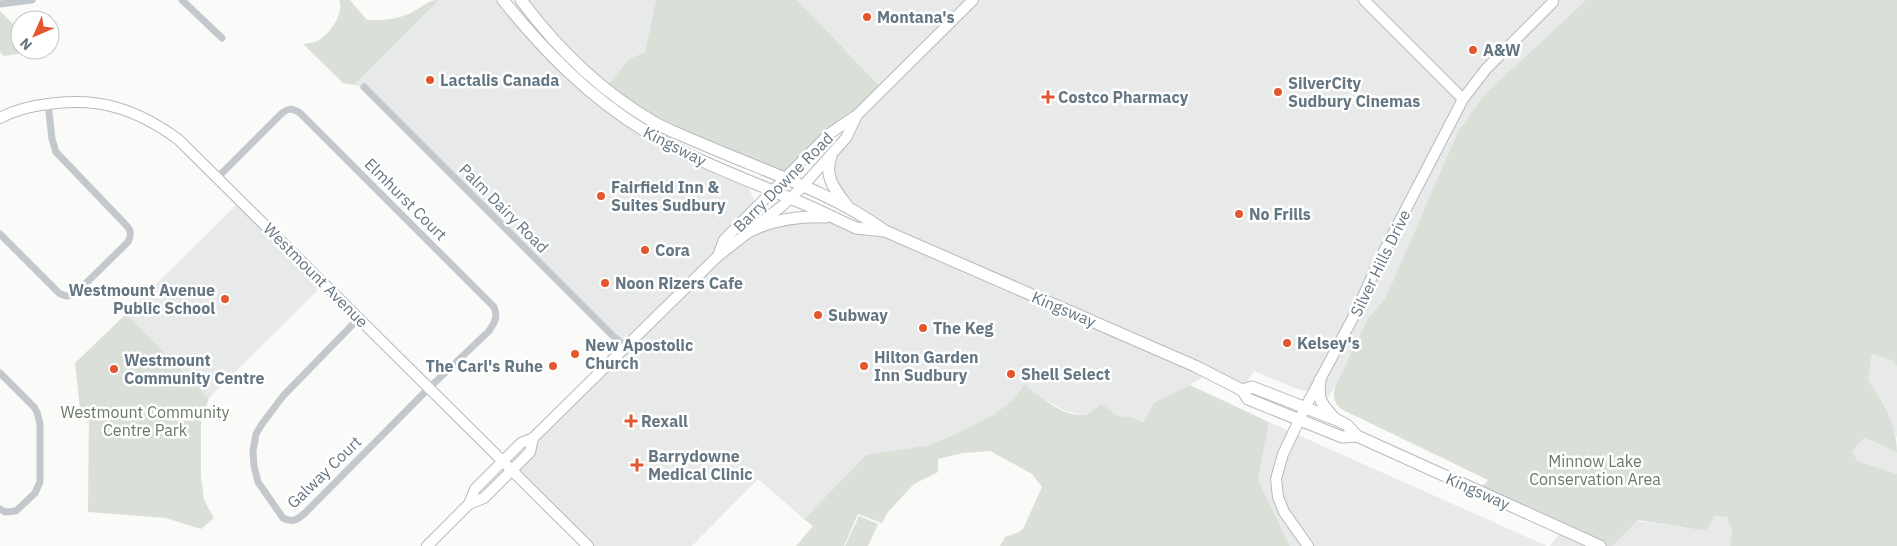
<svg xmlns="http://www.w3.org/2000/svg" width="1897" height="546" font-family="'IBM Plex Sans',sans-serif">
<rect width="100%" height="100%" fill="#fafaf8"/>
<!-- built -->
<g fill="#e8e9e9">
<polygon points="439,0 496,0 531,42 592,98 734,175 749,189 753,197 754,204 718,256 750,231 803,217 884,231 850,208 829,168 857,115 883,88 797,0 1586,0 1485,94 1429,199 1386,297 1367,320 1329,397 1294,388 1254,371 1243,388 1210,373 1172,395 1154,403 1145,422 1131,417 1117,416 1101,403 1091,412 1080,415 1064,410 1043,399 1024,384 1014,399 995,415 958,433 930,445 866,455 804,519 758,479 692,546 589,546 513,470 533,438 625,349 363,87 354,85"/>
<polygon points="521,0 656,0 645,52 629,59 606,87"/>
<polygon points="240,201 324,284 209,398 126,314"/>
<polygon points="1872,354 1891,360 1897,366 1897,438 1882,400 1868,380"/>
<polygon points="1269,422 1547,546 1290,546 1258,480"/>
<polygon points="1864,438 1875,442 1897,453 1897,474 1856,461 1851,451"/>
<polygon points="1715,516 1727,517 1732,532 1730,546 1550,546 1562,530 1633,520 1706,531"/>
</g>
<!-- green -->
<g fill="#dadfd7">
<path d="M 339,0 L 350,0 L 367,20 C 381,21 398,19 411,13 C 421,8 427,0 439,0 L 354,85 L 343,83 L 303,44 C 308,43 315,43 319,40 C 330,33 345,13 339,0 Z"/>
<polygon points="656,0 797,0 883,89 784,178 692,138 606,87 629,59 645,52"/>
<path d="M 1586,0 L 1897,0 L 1897,366 L 1891,360 L 1872,354 L 1868,380 C 1884,402 1897,425 1897,453 L 1875,442 L 1864,438 L 1852,451 L 1857,461 L 1897,474 L 1897,546 L 1730,546 L 1732,532 L 1727,517 L 1715,516 L 1706,531 L 1638,520 L 1612,546 L 1601,546 L 1478,491 L 1488,480 L 1341,409 C 1333,401 1333,396 1335,386 L 1367,320 L 1386,297 L 1458,132 L 1485,94 Z"/>
<polygon points="0,11 20,31 20,50 40,51 3,56 0,52"/>
<polygon points="126,314 209,398 201,422 201,478 204,500 214,518 201,529 166,518 88,512 89,411 80,410 75,363"/>
<path d="M 1024,384 C 1039,395 1060,415 1080,415 C 1089,415 1095,409 1101,403 L 1117,416 L 1131,417 L 1144,422 L 1154,403 L 1190,385 L 1269,422 L 1258,480 L 1290,546 L 1000,546 L 1005,537 L 1019,532 L 1023,529 L 1042,487 L 1032,474 L 990,451 L 963,453 L 938,459 L 938,472 L 914,484 L 888,512 L 882,523 L 858,514 L 844,546 L 796,546 L 813,526 L 804,519 L 866,455 L 930,445 L 958,433 L 995,414 L 1014,399 Z"/>
<polygon points="859,516 878,524 868,546 845,546"/>
</g>
<g fill="none" stroke-linecap="round" stroke-linejoin="round">
<!-- secondary casing -->
<g stroke="#b3babf" stroke-width="12">
<g id="secondary">
<polyline points="1364,0 1463,99"/>
<path d="M 0,118 C 15,110 31,106 48,104 C 100,97 137,109 179,140 L 588,546"/>
<polyline points="718,256 724,240 829,134 857,115 973,0"/>
<polyline points="469,504 475,489 521,443 533,438 718,256 782,206 802,187 846,138 857,115"/>
<polyline points="427,546 469,504 484,498 530,452 533,438"/>
<polyline points="1308,546 1284,512 1278,497 1276,479 1283,454 1305,408 1357,310 1379,261 1463,99 1486,69 1553,2"/>
</g>
</g>
<!-- primary casing -->
<g stroke="#b5babe" stroke-width="13">
<g id="primary">
<path d="M 503,0 C 544,51 589,97 645,131 C 692,160 746,179 797,201 C 817,209 836,219 856,228 L 884,231"/>
<path d="M 521,0 C 556,47 601,91 652,121 C 667,130 684,136 700,143 C 761,170 832,192 885,231 L 1195,366 L 1242,390 L 1248,399 L 1342,437 L 1357,436"/>
<path d="M 831,156 C 823,177 836,191 848,207"/>
<path d="M 750,231 C 775,219 799,216 826,217"/>
<path d="M 1320,380 C 1317,401 1322,404 1335,419"/>
<polyline points="1242,390 1252,387 1337,420 1347,425 1357,436 1600,546"/>
</g>
</g>
<!-- street -->
<g stroke="#c3c8cc" stroke-width="7">
<polyline points="182,0 222,38"/>
<polyline points="0,4 32,0"/>
<polyline points="364,87 614,337 626,347"/>
<path d="M 217,178 L 281,114 C 288,108 292,108 300,113 L 494,307 C 498,317 495,322 489,331 L 429,388 L 305,513 C 297,520 293,523 283,518 L 258,482 L 254,466 L 253,451 L 256,434 L 262,424 L 283,396 L 359,318"/>
<path d="M 0,234 L 59,293 C 66,297 70,297 77,292 L 128,242 C 132,234 131,230 125,224 L 56,152 L 52,139 L 48,104"/>
<polyline points="0,373 34,407 37,412 40,424 40,482 35,493 16,511 5,512 0,509"/>
</g>
<!-- secondary -->
<use href="#secondary" stroke="#fff" stroke-width="10"/>
<!-- primary -->
<use href="#primary" stroke="#fff" stroke-width="11"/>
</g>
<!-- markers -->
<g fill="#e4572e" stroke="#fff" stroke-width="2">
<circle cx="867" cy="17" r="5"/>
<circle cx="1473" cy="50" r="5"/>
<circle cx="430" cy="80" r="5"/>
<circle cx="1278" cy="92" r="5"/>
<path d="M1045.5 89.5h5v5h5v5h-5v5h-5v-5h-5v-5h5z"/>
<circle cx="601" cy="196" r="5"/>
<circle cx="1239" cy="214" r="5"/>
<circle cx="645" cy="250" r="5"/>
<circle cx="605" cy="283" r="5"/>
<circle cx="225" cy="299" r="5"/>
<circle cx="818" cy="315" r="5"/>
<circle cx="923" cy="328" r="5"/>
<circle cx="1287" cy="343" r="5"/>
<circle cx="575" cy="354" r="5"/>
<circle cx="553" cy="366" r="5"/>
<circle cx="864" cy="366" r="5"/>
<circle cx="114" cy="369" r="5"/>
<circle cx="1011" cy="374" r="5"/>
<path d="M628.5 413.5h5v5h5v5h-5v5h-5v-5h-5v-5h5z"/>
<path d="M634.5 457.5h5v5h5v5h-5v5h-5v-5h-5v-5h5z"/>
</g>
<g text-anchor="middle" stroke-width="5" stroke-linejoin="round" paint-order="stroke">
<!-- poi labels -->
<g font-size="16" font-weight="bold" fill="#657683" stroke="#fff" text-anchor="start">
<text x="877" y="23">Montana's</text>
<text x="1483" y="56">A&amp;W</text>
<text x="440" y="86">Lactalis Canada</text>
<text x="1288" y="89">SilverCity<tspan x="1288" dy="18">Sudbury Cinemas</tspan></text>
<text x="1058" y="103">Costco Pharmacy</text>
<text x="611" y="193">Fairfield Inn &amp;<tspan x="611" dy="18">Suites Sudbury</tspan></text>
<text x="1249" y="220">No Frills</text>
<text x="655" y="256">Cora</text>
<text x="615" y="289">Noon Rizers Cafe</text>
<text x="215" y="296" text-anchor="end">Westmount Avenue<tspan x="215" dy="18">Public School</tspan></text>
<text x="828" y="321">Subway</text>
<text x="933" y="334">The Keg</text>
<text x="1297" y="349">Kelsey's</text>
<text x="585" y="351">New Apostolic<tspan x="585" dy="18">Church</tspan></text>
<text x="874" y="363">Hilton Garden<tspan x="874" dy="18">Inn Sudbury</tspan></text>
<text x="124" y="366">Westmount<tspan x="124" dy="18">Community Centre</tspan></text>
<text x="543" y="372" text-anchor="end">The Carl's Ruhe</text>
<text x="1021" y="380">Shell Select</text>
<text x="641" y="427">Rexall</text>
<text x="648" y="462">Barrydowne<tspan x="648" dy="18">Medical Clinic</tspan></text>
</g>
<!-- street labels -->
<g font-size="16" fill="#657683" stroke="#fff">
<text transform="translate(675 146) rotate(27)" y="6">Kingsway</text>
<text transform="translate(783 182) rotate(-45)" y="6">Barry Downe Road</text>
<text transform="translate(406 199) rotate(45)" y="6">Elmhurst Court</text>
<text transform="translate(504 208) rotate(45)" y="6">Palm Dairy Road</text>
<text transform="translate(1380 263) rotate(-64)" y="6">Silver Hills Drive</text>
<text transform="translate(316 275) rotate(45)" y="6">Westmount Avenue</text>
<text transform="translate(1064 309) rotate(23)" y="6">Kingsway</text>
<text transform="translate(324 472) rotate(-44)" y="6">Galway Court</text>
<text transform="translate(1478 491) rotate(24)" y="6">Kingsway</text>
</g>
<!-- park labels -->
<g font-size="16" fill="#687a64" stroke="#fff">
<text x="145" y="418">Westmount Community<tspan x="145" dy="18">Centre Park</tspan></text>
<text x="1595" y="467">Minnow Lake<tspan x="1595" dy="18">Conservation Area</tspan></text>
</g>
</g>
<!-- north arrow -->
<g transform="translate(35 35) rotate(225)"><circle r="24" fill="#ffffff" stroke="#c1c8cd"/>
<path d="M0-4L9 19L0 12L-9 19Z" fill="#e4572e"/>
<text y="-8" font-size="14" font-weight="bold" text-anchor="middle" fill="#657683">N</text>
</g>
</svg>
